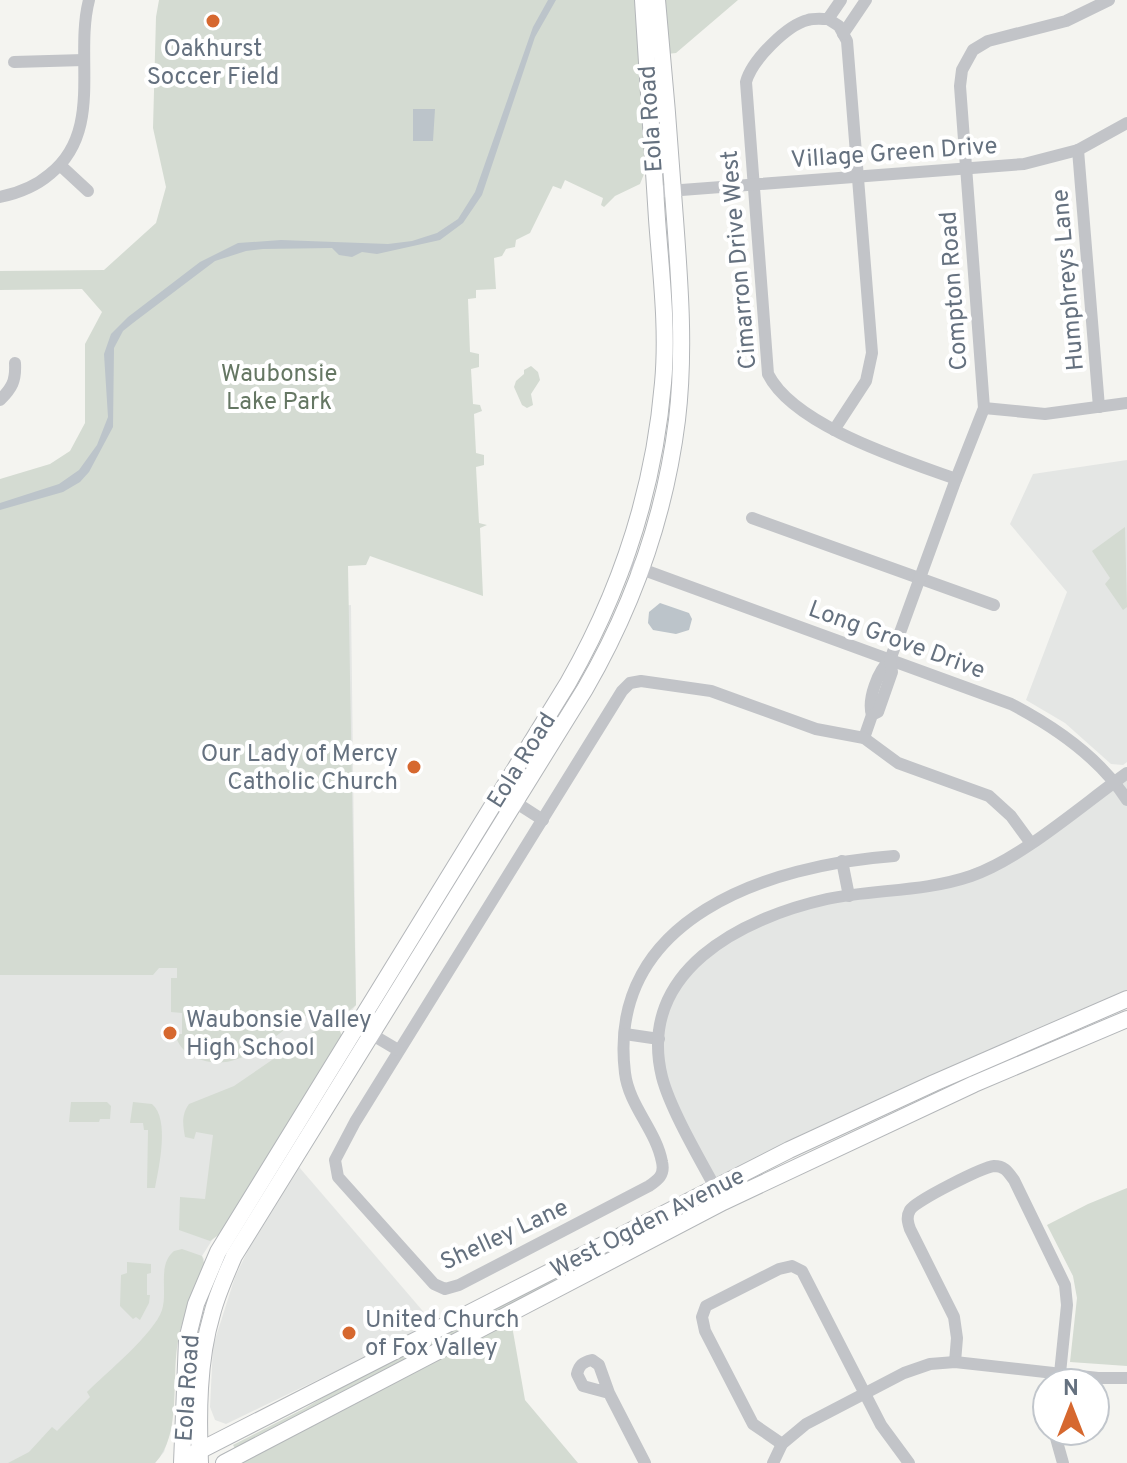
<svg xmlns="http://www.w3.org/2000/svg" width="1127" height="1463" font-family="Overpass,sans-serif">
<rect width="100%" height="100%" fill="#f4f4f0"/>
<!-- built -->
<g fill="#e4e6e4">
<polygon points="1127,460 1127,762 1123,765 1111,764 1065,723 1026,700 1067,592 1010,524 1033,474"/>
<polygon points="351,605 356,1005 339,1029 342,1036 202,1256 204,1259 179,1332 173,1372 172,1427 164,1452 155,1463 0,1463 0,634"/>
<polygon points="1127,773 1127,994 707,1184 656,1068 673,985 761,916 936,883 1010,855"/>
<polygon points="299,1167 434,1324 226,1424 215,1420 210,1407 213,1346 235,1277 253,1240"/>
</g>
<!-- green -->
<g fill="#d4dbd2">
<path d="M 159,0 L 738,0 L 676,53 L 657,55 L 659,108 L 652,73 L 646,169 L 640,184 L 615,196 L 604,207 L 601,205 L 603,198 L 565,180 L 561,189 L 553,186 L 530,233 L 516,240 L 515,247 L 506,249 L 502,256 L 494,258 L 496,289 L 476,290 L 476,298 L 468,299 L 470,352 L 479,354 L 479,367 L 471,369 L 473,404 L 480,405 L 482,411 L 474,414 L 476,453 L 484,455 L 484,465 L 476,467 L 479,523 L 487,525 L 480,528 L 483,596 L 370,556 L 366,565 L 348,566 L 356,1005 L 350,1010 C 335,1012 322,1007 307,1015 C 272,1034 239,1078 194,1057 C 184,1052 178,1045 175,1034 L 182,1034 L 182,1013 L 171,1012 L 171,978 L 177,978 L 177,968 L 159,968 L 153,975 L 0,975 L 0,479 L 50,464 L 70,451 L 85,423 L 85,344 L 102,312 L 82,289 L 0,290 L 0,271 L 104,270 L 156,223 L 166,187 L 153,128 L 156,17 Z"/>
<polygon points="531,366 538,372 540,380 531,394 533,405 527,408 522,405 514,387 516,381 524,374 524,370"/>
<polygon points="1125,527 1127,607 1123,610 1105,584 1110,578 1092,551"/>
<path d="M 328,1027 L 339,1029 L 342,1036 L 220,1234 L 210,1241 L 179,1230 L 180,1197 L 205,1199 L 213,1135 L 196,1132 L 194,1139 L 185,1137 C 183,1125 181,1115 189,1104 L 234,1086 L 313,1032 Z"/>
<polygon points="71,1102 107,1102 111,1106 110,1119 100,1119 99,1122 69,1122"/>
<path d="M 133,1102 L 152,1104 C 170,1119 159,1167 155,1188 L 147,1188 L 148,1130 L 144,1130 L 143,1123 L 130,1123 Z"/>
<polygon points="1127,1188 1127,1366 1070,1362 1077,1298 1073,1276 1047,1225 1088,1204"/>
<path d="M 182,1249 L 202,1256 L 205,1266 C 195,1289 184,1312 179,1336 C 170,1375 183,1434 155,1463 L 8,1463 L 29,1452 L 52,1427 L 57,1431 L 90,1397 L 87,1392 C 106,1373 154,1334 162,1310 C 168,1291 157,1265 174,1251 Z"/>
<polygon points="588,1259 590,1262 559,1280 236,1450 233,1445 305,1408 370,1370"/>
<polygon points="127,1262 151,1264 151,1273 147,1274 147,1295 150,1295 149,1303 140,1320 136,1317 133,1319 120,1306 121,1275 127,1273"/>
<polygon points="511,1320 525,1400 578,1463 235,1463"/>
</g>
<!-- water -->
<g fill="#bcc4ca">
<polygon points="548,0 556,0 535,37 482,195 463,223 440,240 377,254 362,252 352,257 339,255 332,248 263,249 246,251 215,261 133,323 123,331 114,348 113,427 89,472 80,482 63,492 0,510 0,503 59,484 79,470 97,445 108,417 104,354 111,334 128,317 200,262 238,243 281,240 388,244 412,241 437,233 458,219 475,192 533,27"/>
<polygon points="413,109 435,109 433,141 413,141"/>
<polygon points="660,603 689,613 692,619 689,630 676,634 653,630 648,623 649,612"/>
</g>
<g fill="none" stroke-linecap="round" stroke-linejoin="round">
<!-- major casing -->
<g stroke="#b3b6b9" stroke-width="18">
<g id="major">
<polyline points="191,1455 789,1150 934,1083 1127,999"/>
<path d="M 182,1463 L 187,1340 L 196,1304 L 218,1252 L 568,683 C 621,590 654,490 663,383 C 668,329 661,274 657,219 C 652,146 647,73 643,0"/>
<path d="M 200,1463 C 198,1415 198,1361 212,1314 C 217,1294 226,1275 234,1256 L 585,689 C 633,606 665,516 677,420 C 685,353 680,286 675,219 C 670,146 664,73 657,0"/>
<polyline points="224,1463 723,1202 974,1084 1127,1019"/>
</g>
</g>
<!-- minor -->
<g stroke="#c2c4c8" stroke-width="12">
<path d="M 828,19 C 822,19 814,18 808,20 C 787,25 752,60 746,82 L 768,374 C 794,426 904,460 956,479"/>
<polyline points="828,19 839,26 847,41 872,353 866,381 834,430"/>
<polyline points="828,19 841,0"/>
<polyline points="843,34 866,0"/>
<polyline points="14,62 84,60"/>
<polyline points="1078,150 1099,407"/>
<polyline points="61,166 88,191"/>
<polyline points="655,192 1024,164 1078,150 1127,123"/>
<path d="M 0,197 C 19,193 35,187 50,174 C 104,131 74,58 89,0"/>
<path d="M 0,400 C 12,388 16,381 15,363"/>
<polyline points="984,408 1045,414 1127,403"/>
<polyline points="752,518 994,605"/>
<path d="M 625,563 L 1011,704 C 1055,727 1100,758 1127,800"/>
<path d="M 872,715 C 867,699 878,671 890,660 L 956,479 L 984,408 L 960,86 L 962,70 L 973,50 L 988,41 L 1066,21 L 1109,0"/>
<polyline points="864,738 872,715 878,712 892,672 890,660"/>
<polyline points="501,793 543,820"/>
<path d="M 894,856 C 770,865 606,917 625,1073 C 629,1106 656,1130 662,1162 C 665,1175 658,1180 649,1186 L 459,1285 L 445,1289 L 434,1284 L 338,1177 L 335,1160 L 355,1122 L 622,691 L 630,683 L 641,681 L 711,691 L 816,729 L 864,738 L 898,763 L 989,796 L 1011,816 L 1030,842"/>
<polyline points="842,861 849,896"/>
<polyline points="366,1031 398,1050"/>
<polyline points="625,1034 659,1039"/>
<path d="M 723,1202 C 705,1168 671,1112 662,1077 C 636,971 742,918 827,899 C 875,889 924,892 971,876 C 1021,859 1082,805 1127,773"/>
<path d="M 955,1362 L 957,1338 L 954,1317 L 910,1229 C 908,1223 906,1217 910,1210 C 915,1201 983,1167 994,1166 C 1005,1166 1008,1172 1014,1180 L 1065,1285 L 1067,1305 L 1059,1383"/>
<path d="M 609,1393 L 583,1386 L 577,1374 C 579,1365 583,1362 592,1360 L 599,1365 L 609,1393 L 645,1463"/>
<polyline points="1054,1431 1063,1463"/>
<polyline points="782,1444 753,1424 705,1331 702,1317 706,1306 779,1269 792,1266 802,1271 881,1425 909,1463"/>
<polyline points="773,1463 782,1444 806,1424 904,1373 930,1364 955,1362 1098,1378 1127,1378"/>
</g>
<!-- major -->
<use href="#major" stroke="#fff" stroke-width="16"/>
</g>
<!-- markers -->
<g fill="#d6682f" stroke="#fff" stroke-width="3">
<circle cx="213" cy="21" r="8"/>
<circle cx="414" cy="767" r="8"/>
<circle cx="170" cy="1033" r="8"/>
<circle cx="349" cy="1333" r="8"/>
</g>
<g text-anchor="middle" stroke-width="8" stroke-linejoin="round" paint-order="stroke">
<!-- poi labels -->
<g font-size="24" fill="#65717f" stroke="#fff" text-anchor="start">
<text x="213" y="56" text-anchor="middle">Oakhurst<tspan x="213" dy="28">Soccer Field</tspan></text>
<text x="398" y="761" text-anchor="end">Our Lady of Mercy<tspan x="398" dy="28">Catholic Church</tspan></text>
<text x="186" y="1027">Waubonsie Valley<tspan x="186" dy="28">High School</tspan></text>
<text x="365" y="1327">United Church<tspan x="365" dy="28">of Fox Valley</tspan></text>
</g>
<!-- street labels -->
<g font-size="24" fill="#65717f" stroke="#fff">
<text transform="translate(650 119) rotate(-94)" y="8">Eola Road</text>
<text transform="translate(894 152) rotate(-4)" y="8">Village Green Drive</text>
<text transform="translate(738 260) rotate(-95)" y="8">Cimarron Drive West</text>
<text transform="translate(1067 280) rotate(-95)" y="8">Humphreys Lane</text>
<text transform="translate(953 291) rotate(-94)" y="8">Compton Road</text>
<text transform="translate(897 639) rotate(20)" y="8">Long Grove Drive</text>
<text transform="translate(521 760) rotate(-58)" y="8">Eola Road</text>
<text transform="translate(647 1222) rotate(-27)" y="8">West Ogden Avenue</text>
<text transform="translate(504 1234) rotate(-25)" y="8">Shelley Lane</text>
<text transform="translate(187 1388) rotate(-86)" y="8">Eola Road</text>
</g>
<!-- park labels -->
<g font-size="24" fill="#657763" stroke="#fff">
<text x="279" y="381">Waubonsie<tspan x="279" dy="28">Lake Park</tspan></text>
</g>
</g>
<!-- north arrow -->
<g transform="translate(1071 1407)"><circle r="38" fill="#ffffff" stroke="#c1c6cc" stroke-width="2"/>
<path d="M0-6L14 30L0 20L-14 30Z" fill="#d6682f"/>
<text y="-12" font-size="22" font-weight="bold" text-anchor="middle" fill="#65717f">N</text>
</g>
</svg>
